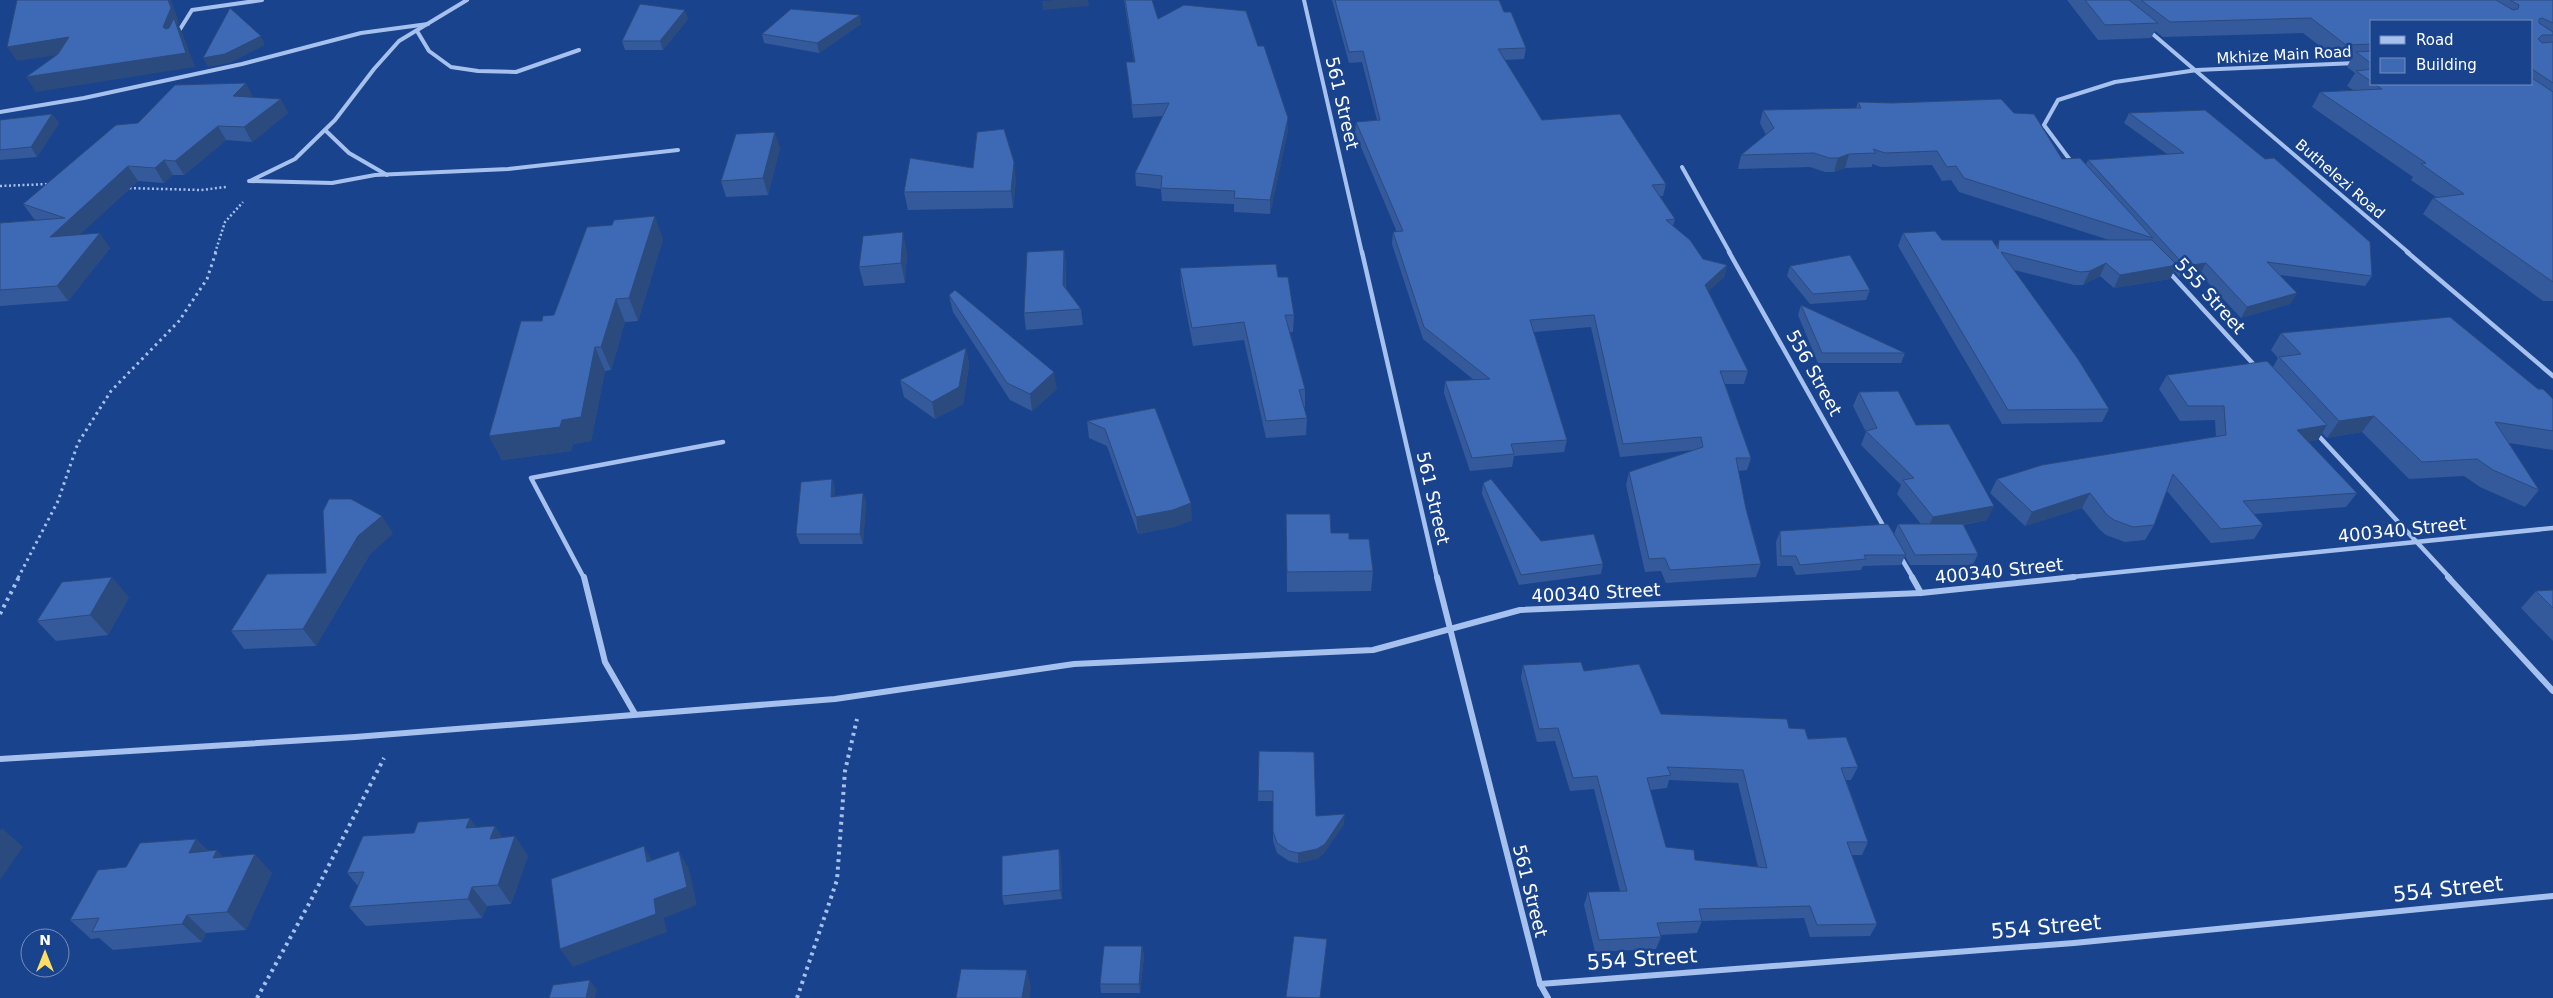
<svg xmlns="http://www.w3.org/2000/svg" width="2553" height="998" font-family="'DejaVu Sans',sans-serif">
<rect width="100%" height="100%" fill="#19438d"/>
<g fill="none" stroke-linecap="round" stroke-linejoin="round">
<!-- path-far2 -->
<g stroke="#a6c1ee" stroke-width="2.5" stroke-dasharray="2 2.5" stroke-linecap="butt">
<polyline points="0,186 49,184"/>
<polyline points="125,188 201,190 226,187"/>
<polyline points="215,253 225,222 243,202"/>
</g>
<!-- path-far1 -->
<polyline stroke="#a6c1ee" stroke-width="3" stroke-dasharray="2.5 4" stroke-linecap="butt" points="18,578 58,501 78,443 111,391 179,321 207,279 216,252"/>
<!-- path -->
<g stroke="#a6c1ee" stroke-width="4" stroke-dasharray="3 4.5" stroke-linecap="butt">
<polyline points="0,614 19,577"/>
<polyline points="257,998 310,902 384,758"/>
<polyline points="797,998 837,880 845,771 857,719"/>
</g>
<!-- minor-far2 -->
<g stroke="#a6c1ee" stroke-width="4">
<polyline points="1304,0 1362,253"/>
<polyline points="2148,30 2409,253"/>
<polyline points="417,31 429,51 451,67 478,71 516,72 579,50"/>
<polyline points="177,34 192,10 262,0"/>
<polyline points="0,112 84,98 242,64 361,33 428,24"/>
<polyline points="325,130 349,153 387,175"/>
<polyline points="2073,164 2044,125 2058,100 2115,82 2197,70 2356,63"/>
<polyline points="1682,167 1730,253"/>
<polyline points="249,181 332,183 375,175 508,169 678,150"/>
<polyline points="250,181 295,159 335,120 374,69 399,41 467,0"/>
</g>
<!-- minor-far1 -->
<g stroke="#a6c1ee" stroke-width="4.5">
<polyline points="1362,252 1437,578"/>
<polyline points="1729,252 1885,529"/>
<polyline points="2407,252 2553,376"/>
<polyline points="2168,271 2257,368"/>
<polyline points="2316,433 2450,578"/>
<polyline points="1900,556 1913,578"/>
<polyline points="584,578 531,478 723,442"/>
<polyline points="2062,578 2553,528"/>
</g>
<!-- minor -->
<g stroke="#a6c1ee" stroke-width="6">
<polyline points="584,577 605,662 635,714"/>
<polyline points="1437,577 1540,984 1548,998"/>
<polyline points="1912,577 1921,593"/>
<polyline points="2448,577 2553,691"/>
<polyline points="0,759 355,737 835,699 1074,664 1373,650 1520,610 1921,593 2074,577"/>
<polyline points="1540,984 2074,943 2553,896"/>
</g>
</g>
<!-- wall -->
<g fill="#355a9b" fill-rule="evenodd">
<polygon points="1124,0 1152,0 1158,19 1288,130 1270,214 1234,212 1234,204 1162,201 1161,189 1136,186 1135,173 1163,116 1133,118 1126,62 1134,62"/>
<polygon points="1332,0 1499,0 1504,12 1526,48 1524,59 1505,60 1542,120 1666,184 1663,196 1660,196 1675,219 1673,226 1703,259 1727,265 1724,277 1708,291 1748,371 1744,384 1725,384 1751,458 1747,470 1738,471 1746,509 1761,564 1756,577 1666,583 1661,571 1645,572 1626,485 1629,472 1694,450 1620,457 1591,327 1534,332 1567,440 1564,452 1514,456 1512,467 1470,471 1444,393 1445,381 1474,380 1423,339 1392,244 1393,232 1397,232 1355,133 1356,122 1377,120 1362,62 1349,63"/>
<path d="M 2067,0 L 2553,0 L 2553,301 L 2543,301 L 2423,214 L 2433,198 L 2436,197 L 2411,180 L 2413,177 L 2312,107 L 2320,92 L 2353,90 L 2347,86 L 2355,73 L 2347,67 L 2351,59 L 2338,60 L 2303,33 L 2163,37 L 2155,31 L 2151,38 L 2098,40 ZM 2372,21 L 2532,21 L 2532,84 L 2372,84 Z"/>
<polygon points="688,19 663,50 625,50 622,41"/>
<polygon points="861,24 819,53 764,43 762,34"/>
<polygon points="253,97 288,113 252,142 226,140 184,175 173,175 164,183 138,181 80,234 110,248 68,301 0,306 0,223 36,220 34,219 23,204 138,123"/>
<polygon points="1858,102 2014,113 2062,159 2086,164 2088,160 2167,154 2124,123 2129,113 2372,276 2365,286 2280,275 2297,293 2290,304 2241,318 2200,274 2179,277 2174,271 2170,279 2114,288 2100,276 2083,285 2074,285 2014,270 2109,409 2102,422 2002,424 1898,246 1903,233 1942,240 1997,246 1999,240 2109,240 1959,192 1951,180 1942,181 1932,165 1881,167 1872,164 1872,167 1845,168 1834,172 1825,172 1810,167 1738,169 1741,155 1766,135 1760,123 1763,110 1856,108"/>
<polygon points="52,114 59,123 37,157 0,160 0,120"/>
<polygon points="780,148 768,195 726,197 721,181"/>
<polygon points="1016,180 1013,208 908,210 904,192"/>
<polygon points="663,239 638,321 625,322 611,370 605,371 591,441 573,444 571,451 502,460 489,436 542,321 554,315"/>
<polygon points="1064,250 1066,266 1066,289 1081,309 1083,325 1026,330 1024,313"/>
<polygon points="907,252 905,283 864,286 859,267"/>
<polygon points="1790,266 1870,290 1866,300 1810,304 1787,276"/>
<polygon points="1180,268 1278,277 1294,315 1293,332 1290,332 1305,389 1305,407 1304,407 1307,418 1306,435 1266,438 1244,340 1193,346 1181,285"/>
<polygon points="949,295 1057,389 1032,411 1010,400 953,312"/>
<polygon points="1801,305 1905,353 1901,363 1818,363 1798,315"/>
<polygon points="2281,333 2538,389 2553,399 2553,450 2509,443 2539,490 2525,507 2480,487 2464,476 2409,479 2362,432 2327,438 2322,433 2318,440 2308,441 2357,493 2346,507 2254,514 2263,525 2254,539 2211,543 2167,491 2154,525 2145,540 2125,542 2106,535 2099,529 2082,508 2025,526 1990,493 1997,479 2216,437 2215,420 2180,421 2159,389 2167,375 2273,367 2278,358 2271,350"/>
<polygon points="966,348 969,365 963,404 935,419 904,397 900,380"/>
<polygon points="1859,392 1916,425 1987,520 1963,525 1978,554 1973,565 1910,565 1905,556 1901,565 1863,566 1861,570 1796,575 1792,566 1777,566 1776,542 1780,531 1894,534 1898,524 1921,524 1897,494 1901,485 1861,445 1866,432 1853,406"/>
<polygon points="1155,408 1192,520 1174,527 1138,534 1107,446 1089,438 1087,421"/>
<polygon points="832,479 835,490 834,496 863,493 866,503 863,544 800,544 796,534"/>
<polygon points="1483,483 1541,541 1603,564 1601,574 1519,585 1482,494"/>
<polygon points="1286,514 1331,533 1349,539 1373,571 1371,591 1287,592"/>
<polygon points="393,533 370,554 316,646 244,649 231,631 326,573"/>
<polygon points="2553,590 2553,641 2521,608 2536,591"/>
<polygon points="129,597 108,635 56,641 37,621"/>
<path d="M 1523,665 L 1584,671 L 1661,714 L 1789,728 L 1858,767 L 1851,780 L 1846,780 L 1868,842 L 1862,855 L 1851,855 L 1877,924 L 1870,936 L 1810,937 L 1804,918 L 1702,921 L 1697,933 L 1660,935 L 1661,937 L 1656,949 L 1595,952 L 1584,905 L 1588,892 L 1620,891 L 1594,789 L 1570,791 L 1555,741 L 1537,742 L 1521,678 ZM 1669,780 L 1738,783 L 1758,867 L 1695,860 L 1666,847 L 1650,790 L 1667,788 Z"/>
<polygon points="1259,751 1316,816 1344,824 1324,853 1317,859 1298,863 1289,861 1277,853 1273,841 1273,801 1258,801"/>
<polygon points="495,826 502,837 515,836 528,856 511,904 487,906 482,918 366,926 349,907 358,886 347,873 414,833"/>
<polygon points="196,839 208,851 223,857 272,873 246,930 206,933 202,942 113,950 99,938 91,939 70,920 126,867"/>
<polygon points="1059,849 1061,859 1062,899 1004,905 1002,896"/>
<polygon points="1142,946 1144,956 1140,993 1101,993 1100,984"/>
</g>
<!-- shaded-wall -->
<g fill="#2b4a7e">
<polygon points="168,0 171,0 179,22 178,24 182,32 195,67 36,92 26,77 171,41 163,27"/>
<polygon points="1053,0 1088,0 1089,6 1043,10 1042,1"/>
<polygon points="685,10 688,19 663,50 660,41"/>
<polygon points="860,15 861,24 819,53 817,43"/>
<polygon points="261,36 265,45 230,63 208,67 203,58"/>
<polygon points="69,37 78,52 17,61 7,47"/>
<polygon points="246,83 254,98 233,96"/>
<polygon points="281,99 288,113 252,142 244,127"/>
<polygon points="52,114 59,123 37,157 31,147"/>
<polygon points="1288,118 1288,130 1270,214 1270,200"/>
<polygon points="218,126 226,140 184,175 175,161"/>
<polygon points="775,132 780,148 768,195 763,178"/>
<polygon points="1849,154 1845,168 1834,172 1838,158"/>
<polygon points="164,160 173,175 164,183 155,168"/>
<polygon points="1014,162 1016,180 1013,208 1011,191"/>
<polygon points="128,166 138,181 61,252 50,237"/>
<polygon points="655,216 663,239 638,321 629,298"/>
<polygon points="903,232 907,252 905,283 901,263"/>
<polygon points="100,233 110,248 68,301 57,286"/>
<polygon points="1064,250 1066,266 1065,301 1063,285"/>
<polygon points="2106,263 2100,276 2083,285 2090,271"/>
<polygon points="2206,263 2200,274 2179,277 2185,266"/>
<polygon points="1727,265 1724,277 1702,297 1705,285"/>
<polygon points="2177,265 2170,279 2114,288 2120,275"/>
<polygon points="2297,293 2290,304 2241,318 2247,307"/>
<polygon points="616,299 625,322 611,370 601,347"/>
<polygon points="595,347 605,371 591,441 573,444 571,451 502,460 489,436 562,420"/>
<polygon points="966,348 969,365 963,404 935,419 932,402"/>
<polygon points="1054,372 1057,389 1032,411 1030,394"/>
<polygon points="2374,416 2362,432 2327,438 2339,421"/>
<polygon points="2327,425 2318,440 2288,445 2297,430"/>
<polygon points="832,479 835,490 834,507 831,497"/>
<polygon points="863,493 866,503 863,544 860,534"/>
<polygon points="2090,493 2082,508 2025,526 2032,512"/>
<polygon points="1191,503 1192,520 1174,527 1138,534 1136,517"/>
<polygon points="1994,506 1987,520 1926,531 1933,517"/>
<polygon points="382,516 393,533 370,554 316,646 303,629 358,536"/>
<polygon points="112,577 129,597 108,635 90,615"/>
<polygon points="1345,814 1344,824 1324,853 1317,859 1298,863 1298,853"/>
<polygon points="470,818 484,838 466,828"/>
<polygon points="495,826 508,846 490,839"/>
<polygon points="2,828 23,847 0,880 0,830"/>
<polygon points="515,836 528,856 511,904 498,885"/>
<polygon points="196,839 214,857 217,850 235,869 189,853"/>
<polygon points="644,846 654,864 647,862"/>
<polygon points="1059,849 1061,859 1062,899 1060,890"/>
<polygon points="679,851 689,869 697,905 664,918 667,932 573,967 560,949 654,899"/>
<polygon points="255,854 272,873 246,930 227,912"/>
<polygon points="472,887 487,906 482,918 468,899"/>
<polygon points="187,915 206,933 202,942 182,924"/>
<polygon points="1142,946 1144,956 1140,993 1139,984"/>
<polygon points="1027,970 1031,988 1030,998 1022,998"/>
<polygon points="590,980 597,990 595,998 586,998"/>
</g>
<!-- building -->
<g fill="#3e69b4" stroke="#2b4a7e" fill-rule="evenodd">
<polygon points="17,0 168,0 171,8 163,27 166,29 169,28 174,18 186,53 26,77 58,54 69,37 7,47"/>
<polygon points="1125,0 1152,0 1158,19 1184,5 1246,11 1258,46 1264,46 1288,118 1270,200 1234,198 1235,191 1161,188 1162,176 1135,173 1169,103 1132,105 1126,62 1135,62"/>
<polygon points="1335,0 1499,0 1504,12 1511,12 1526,48 1498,49 1542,120 1620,114 1666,184 1652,185 1675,219 1666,220 1690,240 1703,259 1727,265 1705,285 1748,371 1720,371 1751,458 1736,458 1746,509 1761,564 1670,570 1665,558 1649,559 1629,472 1703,447 1701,437 1623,444 1594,315 1530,320 1567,440 1511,444 1514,454 1472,458 1445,381 1490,379 1424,327 1393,232 1403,231 1356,122 1380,120 1363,51 1349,52"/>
<polygon points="2085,0 2129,0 2158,23 2105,25"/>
<polygon points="2141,0 2496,0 2513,10 2518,9 2519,5 2510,0 2553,0 2553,23 2542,18 2539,19 2539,23 2553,32 2553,35 2542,35 2538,39 2542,43 2553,42 2553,83 2532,69 2532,21 2372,21 2372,44 2346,45 2311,18 2170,22"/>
<polygon points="640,4 685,10 660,41 622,41"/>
<polygon points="230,8 261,36 225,54 203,58"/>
<polygon points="791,9 860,15 817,43 762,34"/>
<polygon points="2372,51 2372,64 2356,52"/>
<polygon points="2372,69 2372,82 2356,71"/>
<polygon points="2532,78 2553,92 2553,282 2433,198 2464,194 2421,164 2426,163 2320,92 2382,89 2374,84 2532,84"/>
<polygon points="246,83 233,96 281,99 244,127 218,126 175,161 164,160 155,168 128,166 50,237 100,233 57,286 0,290 0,223 65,218 23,204 116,125 138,123 175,85"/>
<polygon points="2001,99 2014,113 2034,114 2062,159 2080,158 2153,238 1964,178 1956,166 1947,167 1937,151 1885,153 1873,149 1876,153 1849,154 1838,158 1829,158 1814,153 1741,155 1774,128 1763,110 1861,108 1858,102 1892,103"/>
<polygon points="2205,110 2265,159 2274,158 2370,242 2372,276 2267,262 2297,293 2247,307 2206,263 2185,266 2088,160 2184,153 2129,113"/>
<polygon points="52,114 31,147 0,150 0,120"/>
<polygon points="1004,129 1014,162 1011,191 904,192 910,158 973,168 977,132"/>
<polygon points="775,132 763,178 721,181 736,134"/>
<polygon points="655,216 629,298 616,299 601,347 595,347 581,417 562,420 560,427 489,436 521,321 542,321 543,316 554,315 587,227 612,225 614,220"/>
<polygon points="1935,231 1942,240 1992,240 1998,249 1999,240 2152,240 2177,265 2120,275 2106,263 2090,271 2080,272 2001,252 2078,359 2109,409 2008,410 1903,233"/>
<polygon points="903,232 901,263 859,267 863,236"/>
<polygon points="1064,250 1063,285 1081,309 1024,313 1027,252"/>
<polygon points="1850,255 1870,290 1813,294 1790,266"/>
<polygon points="1276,264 1278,277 1288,277 1294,315 1285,315 1305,389 1299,390 1307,418 1266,421 1244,322 1192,328 1180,268"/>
<polygon points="955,290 1054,372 1030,394 1007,383 949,295"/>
<polygon points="1801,305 1905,353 1822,353"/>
<polygon points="2450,317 2538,389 2543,389 2553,399 2553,431 2495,422 2539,490 2493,470 2477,459 2422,462 2374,416 2339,421 2279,357 2301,354 2281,333"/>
<polygon points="966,348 959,387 932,402 900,380"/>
<polygon points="2267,361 2327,425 2297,430 2357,493 2243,501 2263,525 2221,529 2173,474 2154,525 2133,527 2114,520 2107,515 2090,493 2032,512 1997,479 2042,465 2226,435 2224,406 2188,406 2167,375"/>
<polygon points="1898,391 1916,425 1949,424 1994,506 1933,517 1903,480 1914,478 1866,431 1877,428 1859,392"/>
<polygon points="1155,408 1191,503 1173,510 1136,517 1105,429 1087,421"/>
<polygon points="832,479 831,497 863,493 860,534 796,534 801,482"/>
<polygon points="1491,479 1541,541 1594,534 1603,564 1521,575 1483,483"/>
<polygon points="329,499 351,499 382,516 358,536 303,629 231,631 267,574 326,573 323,511"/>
<polygon points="1286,514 1330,514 1331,533 1349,533 1349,539 1369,539 1373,571 1287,572"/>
<polygon points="1888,524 1906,555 1864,555 1866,559 1800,565 1796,556 1781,556 1780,531"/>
<polygon points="1898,524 1963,524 1978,554 1915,555"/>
<polygon points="112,577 90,615 37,621 62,582"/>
<polygon points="2553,590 2553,608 2536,591"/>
<path d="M 1581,662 L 1584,671 L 1639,664 L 1661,714 L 1787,719 L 1789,728 L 1805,729 L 1808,739 L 1846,737 L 1858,767 L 1841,768 L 1868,842 L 1847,842 L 1877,924 L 1817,925 L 1810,906 L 1699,909 L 1702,921 L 1657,923 L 1661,937 L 1599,940 L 1588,892 L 1627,891 L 1597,776 L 1573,778 L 1558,728 L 1539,729 L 1523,665 ZM 1667,767 L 1743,770 L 1767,868 L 1695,860 L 1694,850 L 1666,847 L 1647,778 L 1671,775 Z"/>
<polygon points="1259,751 1314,752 1316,816 1345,814 1325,844 1317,849 1298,853 1289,851 1277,843 1273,831 1273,791 1258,791"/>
<polygon points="470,818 466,828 495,826 490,839 515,836 498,885 472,887 468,899 349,907 364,872 347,873 363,836 414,833 418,822"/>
<polygon points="196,839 189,853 217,850 213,858 255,854 227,912 187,915 182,924 92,932 99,918 70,920 98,870 126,867 140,843"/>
<polygon points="644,846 647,862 679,851 687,887 654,899 656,914 560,949 551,879"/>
<polygon points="1059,849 1060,890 1002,896 1002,856"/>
<polygon points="1294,936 1327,939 1320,998 1286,997"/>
<polygon points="1104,946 1142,946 1139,984 1100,984"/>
<polygon points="961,969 1027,970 1022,998 956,998"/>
<polygon points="590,980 586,998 549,998 553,985"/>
</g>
<g text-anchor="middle" stroke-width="5" stroke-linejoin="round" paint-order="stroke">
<!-- far-street labels -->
<g font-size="15" fill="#fff" stroke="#19438d">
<text transform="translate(2284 55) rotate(-3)" y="5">Mkhize Main Road</text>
<text transform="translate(2340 179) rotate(41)" y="5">Buthelezi Road</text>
</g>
<!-- street labels -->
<g font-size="18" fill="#fff" stroke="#19438d">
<text transform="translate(1342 103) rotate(77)" y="6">561 Street</text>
<text transform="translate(2210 296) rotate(48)" y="6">555 Street</text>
<text transform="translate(1814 373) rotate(61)" y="6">556 Street</text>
<text transform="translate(1433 498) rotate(77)" y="6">561 Street</text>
<text transform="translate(2402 530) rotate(-6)" y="6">400340 Street</text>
<text transform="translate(1999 571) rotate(-6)" y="6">400340 Street</text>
<text transform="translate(1596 593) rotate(-3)" y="6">400340 Street</text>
<text transform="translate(1530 891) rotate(76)" y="6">561 Street</text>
</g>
<!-- near-street labels -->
<g font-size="21" fill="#fff" stroke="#19438d">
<text transform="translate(2448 889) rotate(-6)" y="7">554 Street</text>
<text transform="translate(2046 927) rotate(-5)" y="7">554 Street</text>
<text transform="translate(1642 959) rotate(-4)" y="7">554 Street</text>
</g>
</g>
<!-- legend -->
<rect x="2370" y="20" width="162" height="65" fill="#19438d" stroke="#758ebb"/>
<rect x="2380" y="36" width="25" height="8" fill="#a6c1ee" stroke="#758ebb"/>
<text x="2416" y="45" font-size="15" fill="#ffffff">Road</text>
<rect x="2380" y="58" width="25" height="15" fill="#3e69b4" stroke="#758ebb"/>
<text x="2416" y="70" font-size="15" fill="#ffffff">Building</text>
<!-- north arrow -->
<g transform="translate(45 953)"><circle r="24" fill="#19438d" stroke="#758ebb"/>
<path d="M0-4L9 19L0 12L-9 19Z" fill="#ffde63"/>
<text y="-8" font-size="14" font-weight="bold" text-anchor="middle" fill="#ffffff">N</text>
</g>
</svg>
